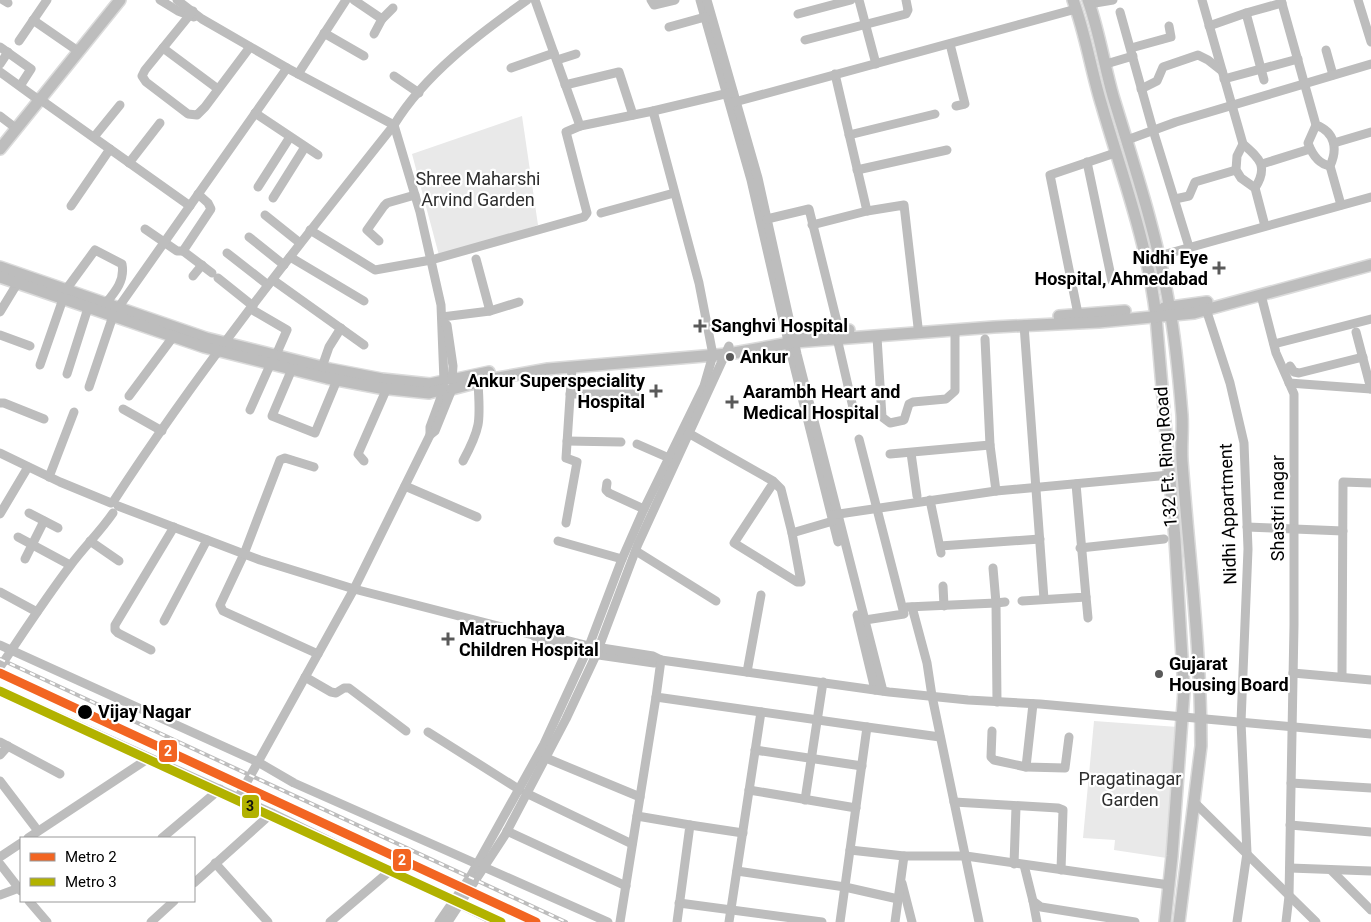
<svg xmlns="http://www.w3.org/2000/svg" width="1371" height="922" font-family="Roboto,sans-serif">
<rect width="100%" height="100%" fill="#fff"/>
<!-- green -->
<g fill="#e9e9e9">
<polygon points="522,116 538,225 440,259 412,154"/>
<polygon points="1094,721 1178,727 1167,858 1114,850 1115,840 1083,838"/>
</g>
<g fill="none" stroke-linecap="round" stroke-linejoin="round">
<!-- major casing -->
<g stroke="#dbdbdb" stroke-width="14">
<g id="major">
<path d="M 1073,0 C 1086,35 1091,71 1102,106 C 1122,175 1148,245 1156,317 L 1175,539 L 1184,691 L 1172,856 L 1165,922"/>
<path d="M 1088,0 C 1099,31 1104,64 1113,96 C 1134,165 1157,234 1169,305 C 1176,341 1179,378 1182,415 C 1183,430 1181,445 1182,461 C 1189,556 1201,650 1201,746 L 1179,922"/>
<polyline points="0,149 120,0"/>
<polyline points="0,267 206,338 330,369 382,379 430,384 444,381"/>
<polyline points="0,277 204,347 327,378 380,388 429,393 444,389"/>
<polyline points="1164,308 1207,302"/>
<polyline points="1059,316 1125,311"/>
<polyline points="795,336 822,330 849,330"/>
<polyline points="452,380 489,372"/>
<polyline points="452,389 487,380 548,369 728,354 795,342 994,327 1099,322 1194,313 1371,265"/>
</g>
</g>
<!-- minor -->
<g stroke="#bdbdbd" stroke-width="9">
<polyline points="3,0 8,3"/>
<polyline points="160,0 178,11 194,17"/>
<polyline points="177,0 202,19 287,68 394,125 420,212 441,305 444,381"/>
<polyline points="354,0 382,19 393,8"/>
<polyline points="535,0 580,126 653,111"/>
<polyline points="651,0 654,5 675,0"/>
<polyline points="700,0 751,180 787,337 838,542"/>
<polyline points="707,0 758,178 797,354 883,691"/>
<polyline points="859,0 876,64"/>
<path d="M 1202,0 L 1243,144 C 1259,158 1269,166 1255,188"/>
<path d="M 1281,0 L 1316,125 C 1335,132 1338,149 1330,166 L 1341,205"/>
<polyline points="1358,0 1371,42"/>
<polyline points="1089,4 1113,0"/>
<polyline points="193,11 145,70 142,76 146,82 188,114 197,115 205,107 250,47"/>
<polyline points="1120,12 1153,130 1189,247"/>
<polyline points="1246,13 1282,3"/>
<polyline points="798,14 851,0"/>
<polyline points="33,20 75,49"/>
<polyline points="1209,26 1246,13 1264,80"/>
<polyline points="669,27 705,17"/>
<polyline points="324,33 364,56"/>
<polyline points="374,34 382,19"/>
<polyline points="805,40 906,14 908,10 906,0"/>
<polyline points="19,41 47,0"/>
<polyline points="950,44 965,104 956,106"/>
<polyline points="0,47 31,69 20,86"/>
<polyline points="163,48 218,89"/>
<polyline points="1131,48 1171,37 1169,26"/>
<polyline points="1326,50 1333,75"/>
<polyline points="557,60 576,54"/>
<polyline points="0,64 8,52"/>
<polyline points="1106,64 1133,56"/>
<polyline points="511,68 554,53"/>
<polyline points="0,72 36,98"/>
<polyline points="298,74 346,0"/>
<polyline points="835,74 867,211"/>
<polyline points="394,76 419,93"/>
<polyline points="1224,79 1298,59"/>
<polyline points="565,85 619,72 633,115"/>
<polyline points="1141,89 1157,81 1163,67 1198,55 1208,60 1222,71"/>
<polyline points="41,100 190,206"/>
<polyline points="731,103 1076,9"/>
<polyline points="255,113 318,155"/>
<polyline points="0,116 13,126"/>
<path d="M 1316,125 L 1308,143 C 1312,154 1318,164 1330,166"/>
<polyline points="849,135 935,114"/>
<polyline points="94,137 120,105"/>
<polyline points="1127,140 1176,122 1371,64"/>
<polyline points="1334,143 1371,132"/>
<polyline points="1243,144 1237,156 1236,170 1241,178 1255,188 1265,226"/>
<polyline points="1087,162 1112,281"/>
<polyline points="129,163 160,123"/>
<polyline points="1262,164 1310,149"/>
<polyline points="857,170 947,150"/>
<polyline points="258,187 290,137"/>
<polyline points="273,198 305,147"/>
<polyline points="1175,199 1189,196 1195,182 1236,170"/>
<polyline points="71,206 110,149"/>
<polyline points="601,213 674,193"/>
<polyline points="265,215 300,243"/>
<polyline points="767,219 809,209 839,330"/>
<polyline points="812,225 867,211 904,205 918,327"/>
<polyline points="145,229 177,251 183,251 211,209 208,203 198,194"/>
<polyline points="310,230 375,270 431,260 584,217 587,213 566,132 580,126"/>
<polyline points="249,237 284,265"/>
<polyline points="379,241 367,230 384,206 387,203 415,195"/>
<polyline points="183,251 212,273"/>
<polyline points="227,253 268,285"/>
<polyline points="1159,256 1371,197"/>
<polyline points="290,257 364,301"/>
<polyline points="476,259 490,311"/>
<polyline points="193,276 202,265"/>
<polyline points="218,278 253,306"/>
<polyline points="273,280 364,345"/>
<path d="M 65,291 L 95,250 L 122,264 C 125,280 116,291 106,303"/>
<polyline points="1261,295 1276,353 1294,394 1294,625 1289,896 1286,922"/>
<polyline points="118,308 287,68"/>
<polyline points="251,309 287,330 276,355"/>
<polyline points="1206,309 1230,383 1244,443 1248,549 1241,722 1247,853 1237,922"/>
<polyline points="0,312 17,284"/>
<polyline points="1078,314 1050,175 1115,153"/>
<polyline points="442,317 490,311 519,302"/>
<polyline points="443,322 447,325 453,366 452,380"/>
<polyline points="1024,325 1044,599"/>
<polyline points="1356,332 1371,389"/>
<polyline points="0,335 30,346"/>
<polyline points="877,337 882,417 890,423 904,420 909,404 913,402 946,399 955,391 955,331"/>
<polyline points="837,338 854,412"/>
<polyline points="985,339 990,445 996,491"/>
<polyline points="1274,344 1371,319"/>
<polyline points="40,365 63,299"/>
<polyline points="1290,366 1294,372 1299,373 1363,357"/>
<polyline points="322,367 329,347 341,328"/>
<polyline points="292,369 272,416 315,433 337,380"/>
<polyline points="67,374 88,308"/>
<polyline points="1289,383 1371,389"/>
<polyline points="89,387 113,316"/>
<polyline points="570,394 635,394"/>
<polyline points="129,396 173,337"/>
<polyline points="0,403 4,403 44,419"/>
<polyline points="123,409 162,431"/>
<polyline points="250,410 271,363"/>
<polyline points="690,434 773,481 781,489 792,533 801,582 797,582 734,543 774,482"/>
<polyline points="430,435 430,427 444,389"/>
<polyline points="859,439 904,614 865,620"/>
<polyline points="567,441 621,442"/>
<polyline points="637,444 669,458"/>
<polyline points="0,453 60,482 111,503"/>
<polyline points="911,453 917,496"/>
<polyline points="890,454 990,445"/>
<polyline points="364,461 358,454 387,388"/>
<path d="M 463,461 C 482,426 480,420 478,382"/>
<polyline points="314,467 285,458 280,460 244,554 220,605 223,611 318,654"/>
<polyline points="49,477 74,412"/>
<polyline points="607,483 606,490 609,493 644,509"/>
<polyline points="405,486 477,517"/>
<polyline points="930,500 941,553"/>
<path d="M 113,502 C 198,371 297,247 394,125 C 425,74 479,34 527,0"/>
<polyline points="118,506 260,560 354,589 533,635 539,640 585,653 654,663 661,660"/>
<polyline points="29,513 58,528"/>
<polyline points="0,514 28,467"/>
<polyline points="832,515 996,491 1170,475"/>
<polyline points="566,523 577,462 566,458 572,367"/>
<polyline points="1247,527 1343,531"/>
<polyline points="792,533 833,521"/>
<polyline points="18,537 70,565"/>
<polyline points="90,541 119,561"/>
<polyline points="558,541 622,559"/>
<polyline points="940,546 1040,539"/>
<polyline points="1080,548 1164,539"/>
<polyline points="636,551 716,601"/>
<polyline points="25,559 44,521"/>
<polyline points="993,568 996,603 1005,602"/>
<polyline points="943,586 944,606"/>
<polyline points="0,592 37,612"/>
<polyline points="1086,597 1088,618"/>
<polyline points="1022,601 1086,597 1076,484"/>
<polyline points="907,607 996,603 997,702"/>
<polyline points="912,607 927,663 932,696 979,922"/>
<polyline points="857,615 875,690"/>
<polyline points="164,621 207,540"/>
<polyline points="533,635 538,633 589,646 653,656 661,660 889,692 968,700 1040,704 1371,734"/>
<polyline points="0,645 258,762 294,783 608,922"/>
<polyline points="151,650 118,633 115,630 115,625 174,527"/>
<polyline points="661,660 656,697 867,727"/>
<path d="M 0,667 C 23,633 45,599 70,566 C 84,547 100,532 113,513"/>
<polyline points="747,672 761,595"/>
<polyline points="1293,673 1371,680"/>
<polyline points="305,677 331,692 336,693 344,688 349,688 406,731"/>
<polyline points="1342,677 1343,482 1371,483"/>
<polyline points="0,690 272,813 496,922"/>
<polyline points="992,731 991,757 994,760 1026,767 1065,768 1069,737"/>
<polyline points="428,732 520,790"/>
<polyline points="0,742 60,774"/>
<polyline points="755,750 862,766"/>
<polyline points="0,755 8,746"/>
<polyline points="546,758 640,797"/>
<polyline points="1026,767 1033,704"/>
<polyline points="0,781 35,827"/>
<polyline points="1291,783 1371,788"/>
<polyline points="749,790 856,808"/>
<polyline points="528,794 632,844"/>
<polyline points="238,798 354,589 430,435 435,431 452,389"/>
<polyline points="805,800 823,682"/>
<polyline points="954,802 1058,808 1063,810 1061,870"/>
<polyline points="1194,802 1316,922"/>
<polyline points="637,816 690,825 677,922"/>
<polyline points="690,825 743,833"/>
<polyline points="1290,825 1371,832"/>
<polyline points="507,831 626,886"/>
<polyline points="28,838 149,758"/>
<polyline points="162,838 220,789"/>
<polyline points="850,850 867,727 940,737"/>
<polyline points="0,857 21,843"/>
<polyline points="215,863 268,922"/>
<polyline points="0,864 21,891"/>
<polyline points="1014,864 1016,807"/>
<polyline points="1024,865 1033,901 1041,907 1135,922"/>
<polyline points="1290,868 1371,871"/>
<polyline points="1331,870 1371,910"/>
<polyline points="737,871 845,887 898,899"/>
<polyline points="194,883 272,813"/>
<polyline points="902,883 912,922"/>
<polyline points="0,895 19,888"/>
<polyline points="29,901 47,922"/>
<polyline points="1033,901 1037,922"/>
<polyline points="679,903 822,922"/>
<polyline points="151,922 174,901"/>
<polyline points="330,922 391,870"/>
<polyline points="439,922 470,877 544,744 589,646 622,559 644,509 704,386 713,355 699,283 653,111 733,92"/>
<polyline points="448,922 505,835 566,719 596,655 638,544 729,346"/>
<polyline points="620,922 656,697"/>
<polyline points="729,922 761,712"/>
<polyline points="840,922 850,850 904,856 966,856 1169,885"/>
<polyline points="895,922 904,856"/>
</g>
<!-- major -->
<use href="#major" stroke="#bdbdbd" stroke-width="11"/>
<!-- rail casing -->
<g stroke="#bdbdbd" stroke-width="4">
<polyline id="rail" points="0,659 566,922"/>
</g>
<!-- rail -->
<use href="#rail" stroke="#fff" stroke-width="2" stroke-dasharray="5.5" stroke-linecap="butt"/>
<!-- metro-1 casing -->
<g stroke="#fff" stroke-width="12">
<polyline id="metro-1" points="0,673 536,922"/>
</g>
<!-- metro-2 casing -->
<g stroke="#fff" stroke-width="12">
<polyline id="metro-2" points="0,691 501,922"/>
</g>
<!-- metro-1 -->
<use href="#metro-1" stroke="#f26522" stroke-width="9"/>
<!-- metro-2 -->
<use href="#metro-2" stroke="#b2b200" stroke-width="9"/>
</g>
<!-- markers -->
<g fill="#595959" stroke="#fff" stroke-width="2">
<path d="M1216.5 260.5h5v5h5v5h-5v5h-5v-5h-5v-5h5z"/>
<path d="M697.5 318.5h5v5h5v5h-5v5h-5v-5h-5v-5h5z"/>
<circle cx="730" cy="357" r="5"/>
<path d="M653.5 383.5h5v5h5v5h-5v5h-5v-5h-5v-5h5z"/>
<path d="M729.5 394.5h5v5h5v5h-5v5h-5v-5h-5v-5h5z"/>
<path d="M445.5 631.5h5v5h5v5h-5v5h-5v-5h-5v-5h5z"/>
<circle cx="1159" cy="674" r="5"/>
</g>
<circle fill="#000" stroke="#fff" stroke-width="2" cx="85" cy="712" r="8"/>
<g text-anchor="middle" stroke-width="4.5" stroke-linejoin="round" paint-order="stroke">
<!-- park labels -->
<g font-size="18" fill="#2e2e2e" stroke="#fff">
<text x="478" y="185">Shree Maharshi<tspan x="478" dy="21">Arvind Garden</tspan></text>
<text x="1130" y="785">Pragatinagar<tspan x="1130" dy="21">Garden</tspan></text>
</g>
<!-- poi labels -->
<g font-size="18" font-weight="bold" fill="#000" stroke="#fff" text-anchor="start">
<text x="1208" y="264" text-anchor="end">Nidhi Eye<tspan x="1208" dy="21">Hospital, Ahmedabad</tspan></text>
<text x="711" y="332">Sanghvi Hospital</text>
<text x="740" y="363">Ankur</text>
<text x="645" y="387" text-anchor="end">Ankur Superspeciality<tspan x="645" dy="21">Hospital</tspan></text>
<text x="743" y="398">Aarambh Heart and<tspan x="743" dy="21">Medical Hospital</tspan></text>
<text x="459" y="635">Matruchhaya<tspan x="459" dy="21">Children Hospital</tspan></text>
<text x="1169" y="670">Gujarat<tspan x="1169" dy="21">Housing Board</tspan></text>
</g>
<!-- street labels -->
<g font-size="18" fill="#000" stroke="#fff">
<text transform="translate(1166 457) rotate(-94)" y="6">132 Ft. Ring Road</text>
<text transform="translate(1278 508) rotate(-90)" y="6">Shastri nagar</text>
<text transform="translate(1228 514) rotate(-92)" y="6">Nidhi Appartment</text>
</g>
<!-- stop labels -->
<g font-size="18" font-weight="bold" fill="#000" stroke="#fff" text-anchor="start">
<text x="98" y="718">Vijay Nagar</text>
</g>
</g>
<g stroke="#fff" stroke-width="2">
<rect x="158" y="739" width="20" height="24" rx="5" fill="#f26522"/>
<rect x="241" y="794" width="19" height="25" rx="5" fill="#b2b200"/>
<rect x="392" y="848" width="20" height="24" rx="5" fill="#f26522"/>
</g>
<g font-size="14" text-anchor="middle" font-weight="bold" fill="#fff">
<text x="168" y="756">2</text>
<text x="402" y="865">2</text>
</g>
<g font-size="14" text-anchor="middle" font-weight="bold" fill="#111">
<text x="250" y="811">3</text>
</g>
<!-- legend -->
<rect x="20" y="837" width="175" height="65" fill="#ffffff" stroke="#999999"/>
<rect x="30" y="853" width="25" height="8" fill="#f26522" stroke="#999999"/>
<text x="65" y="862" font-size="15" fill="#000000">Metro 2</text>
<rect x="30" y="878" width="25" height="8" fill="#b2b200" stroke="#999999"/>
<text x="65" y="887" font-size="15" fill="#000000">Metro 3</text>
</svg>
